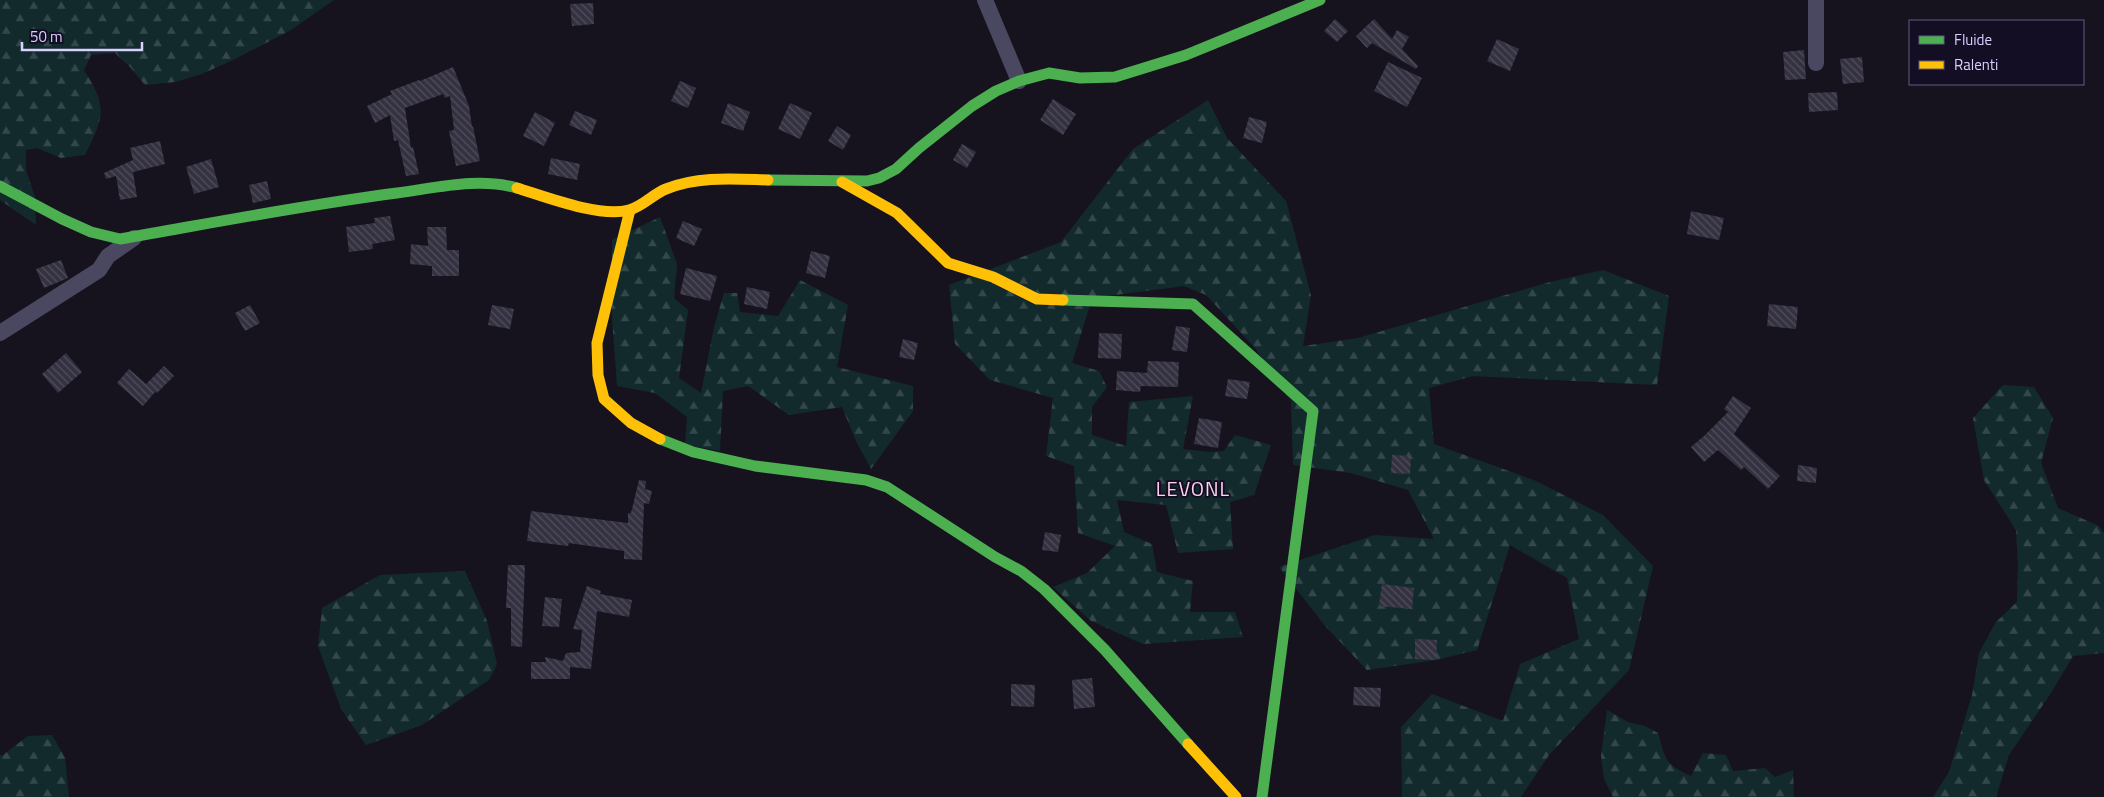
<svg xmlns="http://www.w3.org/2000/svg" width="2104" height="797" font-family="'Titillium Web',sans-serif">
<defs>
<pattern id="forest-firs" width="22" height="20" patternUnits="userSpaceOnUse" patternTransform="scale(1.25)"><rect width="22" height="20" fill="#122a2c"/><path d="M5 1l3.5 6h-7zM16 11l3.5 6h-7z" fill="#34484c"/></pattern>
<pattern id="building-back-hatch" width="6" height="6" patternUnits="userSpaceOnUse" patternTransform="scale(1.25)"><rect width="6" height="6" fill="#343141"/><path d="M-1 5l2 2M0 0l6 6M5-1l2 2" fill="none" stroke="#514e5e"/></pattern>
</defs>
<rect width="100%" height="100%" fill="#16131f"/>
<!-- forest -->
<g fill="url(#forest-firs)">
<path d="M 0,0 L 334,0 L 291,30 L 233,60 L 202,74 L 175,82 L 145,85 L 130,67 L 115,53 L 91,55 L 84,70 C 108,108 104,116 85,155 L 61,158 L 37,148 L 26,150 L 26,170 L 35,197 L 36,225 L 0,200 Z"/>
<polygon points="1208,100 1227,138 1286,201 1311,295 1303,346 1358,338 1550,282 1603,270 1669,296 1657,385 1473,376 1429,388 1434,444 1536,481 1603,515 1653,566 1629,670 1549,755 1521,797 1402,797 1401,727 1432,694 1503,721 1520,664 1579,639 1567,578 1510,545 1477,650 1436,660 1367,670 1326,627 1279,567 1375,535 1434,539 1408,490 1351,473 1293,465 1291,401 1255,348 1206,295 1184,286 1092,298 1072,363 1099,371 1107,387 1092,407 1092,435 1126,446 1129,402 1193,396 1183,449 1210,452 1224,451 1235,435 1271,445 1254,495 1230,502 1233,549 1178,553 1166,505 1117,500 1124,532 1152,544 1157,572 1193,581 1190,612 1235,612 1243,637 1143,644 1091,621 1053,587 1087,573 1115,546 1078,533 1074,466 1046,456 1053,398 990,380 955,344 949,285 1061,242 1133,149"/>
<polygon points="660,217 677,264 674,298 688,310 679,378 701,393 714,327 724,293 737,293 740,312 778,316 800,280 848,305 837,367 913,386 913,411 871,469 856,441 842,407 789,415 748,386 723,391 720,451 685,445 687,417 655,393 617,386 612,318 612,240"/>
<polygon points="2003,385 2034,387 2053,418 2041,463 2058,508 2099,526 2104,533 2104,653 2073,656 2051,693 2009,755 1996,797 1933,797 1949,772 1972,695 1979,653 1996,622 2017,602 2018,565 2016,530 1984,480 1973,418"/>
<polygon points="465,571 487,621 497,664 489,680 422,725 366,745 341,709 318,646 322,608 380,575"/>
<path d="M 1607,710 L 1628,722 L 1645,726 L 1658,733 C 1666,761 1665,764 1691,776 L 1703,753 L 1726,755 L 1733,771 L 1765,768 L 1775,777 L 1793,770 L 1794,797 L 1613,797 L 1604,779 L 1601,756 Z"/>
<polygon points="52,735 65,758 69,797 0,797 0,755 3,755 28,736"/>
</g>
<!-- building -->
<g fill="url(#building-back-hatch)">
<polygon points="593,3 594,24 572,26 570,4"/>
<polygon points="1335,19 1348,31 1337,42 1324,31"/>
<polygon points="1374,19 1392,39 1397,30 1409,37 1402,49 1418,66 1416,69 1372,43 1367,48 1356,36"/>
<polygon points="1497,39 1519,49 1510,71 1487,61"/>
<polygon points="1804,50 1806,79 1785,80 1783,52"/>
<polygon points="1862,57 1864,82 1843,84 1840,59"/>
<polygon points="1388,62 1422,78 1407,107 1374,91"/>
<polygon points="453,67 469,106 472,127 473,126 480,161 456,166 449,131 454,130 450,96 445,98 443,94 405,108 411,148 413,147 419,174 406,176 398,140 394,141 390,115 375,123 367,106 392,94 390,91 419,80 420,81"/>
<polygon points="680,81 696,88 688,108 671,101"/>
<polygon points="1837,92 1838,110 1809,112 1808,93"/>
<polygon points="1053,99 1076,114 1063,135 1040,120"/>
<polygon points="728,103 750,112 743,131 721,123"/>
<polygon points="790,103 812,113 800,139 778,129"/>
<polygon points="575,111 597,120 591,135 569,125"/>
<polygon points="535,112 555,123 544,146 523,136"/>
<polygon points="1249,117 1267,122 1262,143 1243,138"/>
<polygon points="837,126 851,135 843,150 828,141"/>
<polygon points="160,141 165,164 133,172 137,197 120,200 116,176 106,179 104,173 133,160 130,148"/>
<polygon points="962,144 976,152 967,168 953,160"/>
<polygon points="551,158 580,164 577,180 548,174"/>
<polygon points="211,159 219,187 194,194 186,167"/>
<polygon points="267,181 271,199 253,203 249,185"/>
<polygon points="1691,211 1724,218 1719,240 1687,234"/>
<polygon points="390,216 395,240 372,244 373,249 349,252 346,227 375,223 374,218"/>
<polygon points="683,221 702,229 694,246 676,238"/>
<polygon points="427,227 446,227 447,250 459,250 459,276 432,276 432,266 410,264 411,244 428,246"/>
<polygon points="811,251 830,256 825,278 806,273"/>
<polygon points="61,260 68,278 44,288 36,269"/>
<polygon points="686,268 717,276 710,301 680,294"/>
<polygon points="747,287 770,292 767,309 744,304"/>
<polygon points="1769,304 1798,307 1796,329 1767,326"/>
<polygon points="250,305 260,323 245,331 235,313"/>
<polygon points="492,305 514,309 510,329 488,325"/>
<polygon points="1176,326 1190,328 1187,352 1172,350"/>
<polygon points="1099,333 1122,334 1121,359 1098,358"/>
<polygon points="903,339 918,343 914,360 899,357"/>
<polygon points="66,353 82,372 58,393 42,374"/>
<polygon points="1148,361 1179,362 1178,387 1141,386 1140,392 1116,390 1117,371 1147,373"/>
<polygon points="164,366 174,376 157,393 155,392 143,406 117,383 129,369 146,384"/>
<polygon points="1228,379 1250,382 1247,399 1225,396"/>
<polygon points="1733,396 1751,408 1734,434 1780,476 1768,489 1744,467 1741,470 1718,450 1704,462 1691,447 1704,436 1728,412 1724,409"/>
<polygon points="1199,418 1222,422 1218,448 1194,444"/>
<polygon points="1392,455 1411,456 1410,474 1391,473"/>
<polygon points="1798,465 1817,468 1816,483 1797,481"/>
<polygon points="639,480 646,481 645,489 652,491 649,504 644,503 642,560 624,559 624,551 569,543 568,546 527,541 531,511 628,523 628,513 631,513"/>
<polygon points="1045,532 1061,535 1058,552 1042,550"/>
<polygon points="508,565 525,565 522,647 511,646 511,608 506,608"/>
<polygon points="1382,584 1414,588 1412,609 1379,606"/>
<polygon points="587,586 601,591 600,594 632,600 629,617 597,611 591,669 570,667 570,679 531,679 531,662 546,662 545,657 563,661 566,653 580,652 582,630 573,629"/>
<polygon points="545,597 562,599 559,627 542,626"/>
<polygon points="1415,639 1437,640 1436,660 1415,659"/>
<polygon points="1092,678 1095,707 1074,709 1072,680"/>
<polygon points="1011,684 1035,685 1034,707 1011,706"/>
<polygon points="1354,687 1381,688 1380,707 1353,705"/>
</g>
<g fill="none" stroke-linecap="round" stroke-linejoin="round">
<!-- street -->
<g stroke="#4a4860" stroke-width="16">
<polyline points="985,0 1019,81"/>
<polyline points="1816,0 1816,63"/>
<polyline points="0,333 99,270 108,256 134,238"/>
</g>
<!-- fast -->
<g stroke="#4caf50" stroke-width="11">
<polyline points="768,180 867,181 879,178 896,169 919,148 972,106 996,91 1019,81 1049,73 1080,78 1115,77 1186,55 1320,0"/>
<path d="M 0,186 L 62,219 L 91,232 L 120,239 C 212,223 304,205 397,193 C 436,188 478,177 517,188"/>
<polyline points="1063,300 1193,304 1313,411 1262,797"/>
<polyline points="660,439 693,452 755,466 866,480 887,487 995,557 1021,571 1044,589 1105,650 1188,744"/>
</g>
<!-- slow -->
<g stroke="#ffc107" stroke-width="11">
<polyline points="842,182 897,213 948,263 993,277 1037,299 1063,300"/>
<path d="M 517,188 C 546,197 600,218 629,210 C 642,207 653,194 666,189 C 699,176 733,179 768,180"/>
<polyline points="630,210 597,343 598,375 604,399 631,423 660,439"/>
<polyline points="1188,744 1236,797"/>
</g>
</g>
<g text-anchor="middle" stroke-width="4" stroke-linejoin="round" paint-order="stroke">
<!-- quarter labels -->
<g font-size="20" letter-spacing="1" fill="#ffd3ed" stroke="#130e24">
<text x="1193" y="496">LEVONL</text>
</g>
</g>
<!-- legend -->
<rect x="1909" y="20" width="175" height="65" fill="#130e24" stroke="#625c7c"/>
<rect x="1919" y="36" width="25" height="8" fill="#4caf50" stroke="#625c7c"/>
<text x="1954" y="45" font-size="15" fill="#d8d1ff">Fluide</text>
<rect x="1919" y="61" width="25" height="8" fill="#ffc107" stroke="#625c7c"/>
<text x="1954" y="70" font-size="15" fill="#d8d1ff">Ralenti</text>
<!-- scale -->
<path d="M22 42v8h120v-8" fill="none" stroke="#d8d1ff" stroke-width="2.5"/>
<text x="30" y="42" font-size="15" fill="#d8d1ff" stroke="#130e24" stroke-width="4" paint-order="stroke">50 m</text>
</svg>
